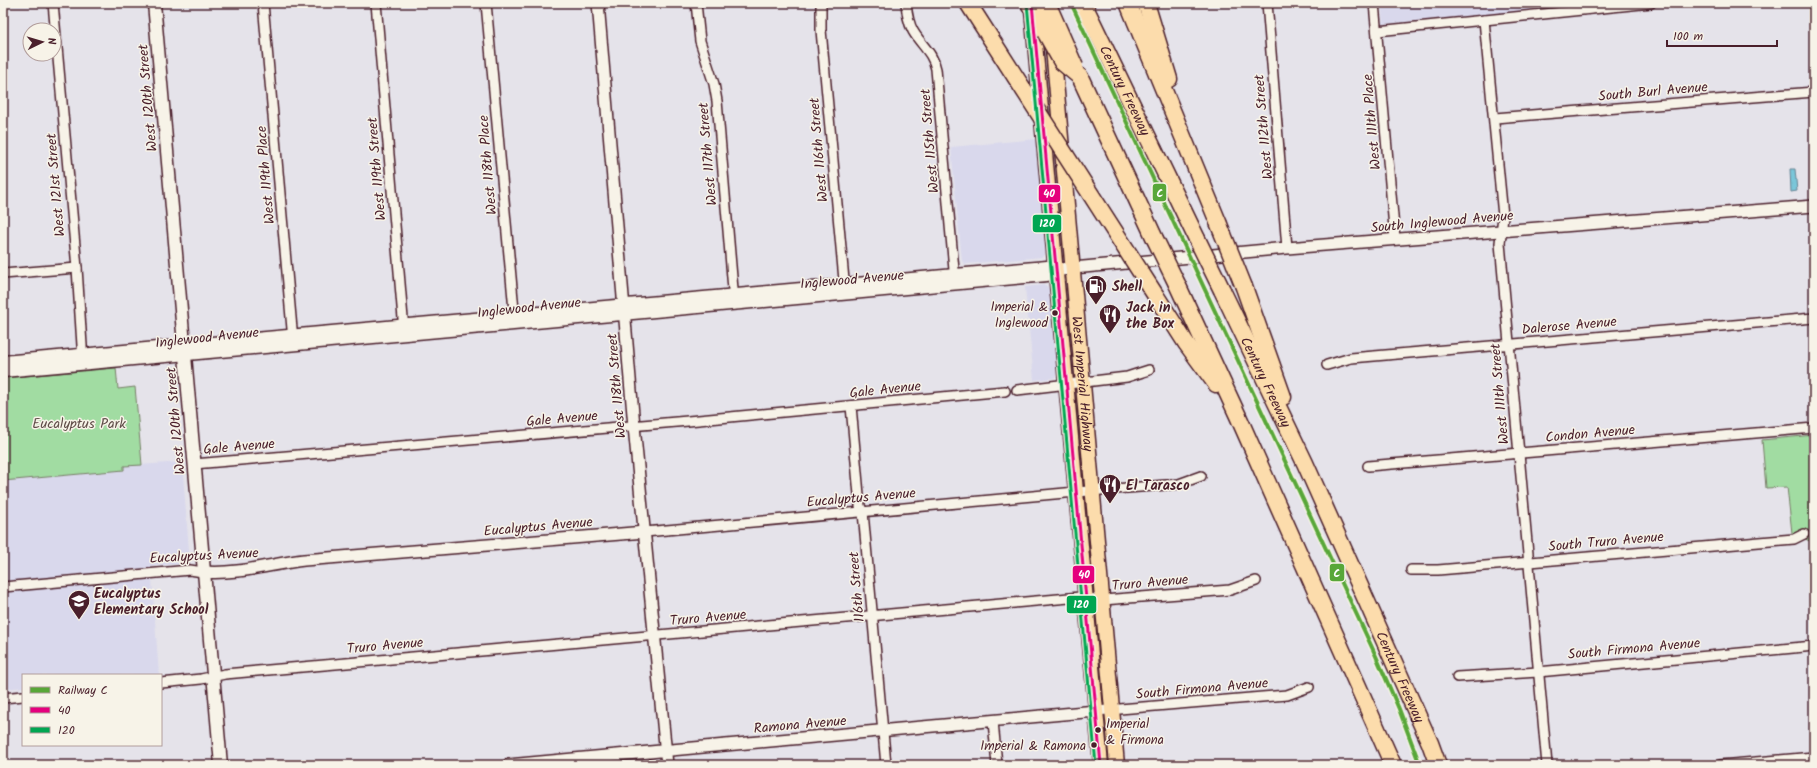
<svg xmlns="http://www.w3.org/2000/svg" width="1817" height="768" font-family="Kalam,sans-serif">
<rect width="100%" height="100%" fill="#e5e3ea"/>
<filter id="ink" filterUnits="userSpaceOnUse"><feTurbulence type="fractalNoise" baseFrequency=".025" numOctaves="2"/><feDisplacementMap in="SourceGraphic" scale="8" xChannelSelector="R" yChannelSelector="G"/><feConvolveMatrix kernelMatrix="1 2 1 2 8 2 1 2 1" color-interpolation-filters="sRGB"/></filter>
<g filter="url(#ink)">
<!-- built -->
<g fill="#d9d8ec">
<polygon points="1381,3 1585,3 1506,13 1383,24"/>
<polygon points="1037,139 1046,252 1042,257 965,264 962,261 951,147"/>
<polygon points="1045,285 1049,288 1057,374 1054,378 1034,380 1025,287"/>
<polygon points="182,462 190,563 151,566 159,675 23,675 23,687 3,689 3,481 124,470 124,466"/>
</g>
<!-- green -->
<g fill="#a1dca2" stroke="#767e66">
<polygon points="116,368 118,389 135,387 142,465 124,466 124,470 3,481 3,378"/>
<polygon points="1814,435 1814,543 1792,533 1787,487 1766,488 1762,440"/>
</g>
<!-- water -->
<polygon fill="#7ac6d9" stroke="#678393" points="1790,169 1795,169 1797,191 1791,192"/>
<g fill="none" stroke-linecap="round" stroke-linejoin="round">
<!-- minor casing -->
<g stroke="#4a1f2b" stroke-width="12">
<g id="minor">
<polyline points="53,3 77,268 83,361"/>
<polyline points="263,3 293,340"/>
<polyline points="376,3 404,330"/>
<polyline points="486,3 515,321"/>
<polyline points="696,3 700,41 714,84 717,101 734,301"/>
<polyline points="821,3 821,30 845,291"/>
<path d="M 906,3 C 907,13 908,22 913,31 C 921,45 933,53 936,69 L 955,281"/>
<polyline points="1267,3 1287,248"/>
<polyline points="1374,3 1395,239"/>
<polyline points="1484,20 1503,216 1500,243 1547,765"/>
<polyline points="1377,31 1651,3"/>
<polyline points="1495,118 1814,92"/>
<polyline points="3,274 77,268"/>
<polyline points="1327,365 1351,358 1814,318"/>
<polyline points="1017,390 1127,377 1149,370"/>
<polyline points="851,406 860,506 863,512 886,765"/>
<polyline points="194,464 688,421 1005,391"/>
<polyline points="1368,466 1814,428"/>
<polyline points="645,532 1076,492 1179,484 1201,476"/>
<polyline points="1411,570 1438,570 1794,539 1804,534"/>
<polyline points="3,587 190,570 203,572"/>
<polyline points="1457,677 1538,672 1814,646"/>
<polyline points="161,683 201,679 225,674 1080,597 1103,600 1230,590 1256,581"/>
<polyline points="3,698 23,696"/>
<polyline points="1096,711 1287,695 1309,687"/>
<polyline points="993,721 997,765"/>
<polyline points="1720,765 1814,757"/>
</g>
</g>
<!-- tertiary casing -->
<g stroke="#4a1f2b" stroke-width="14">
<g id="tertiary">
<polyline points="598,3 634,426 667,765"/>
<polyline points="1073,268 1287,248 1814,206"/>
<path d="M 203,572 C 237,575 271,564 304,560 L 645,532"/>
<polyline points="508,765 1096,711"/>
</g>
</g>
<!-- secondary casing -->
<g stroke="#4a1f2b" stroke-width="15">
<g id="secondary">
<polyline points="154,3 221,765"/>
<polyline points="3,362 955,275 1047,267 1057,270 1073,268"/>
<polyline points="3,371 1047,275"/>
</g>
</g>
<!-- primary casing -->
<g stroke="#4a1f2b" stroke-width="17">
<g id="primary">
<polyline points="1032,11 1101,765"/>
<path id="s1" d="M 1053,48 L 1117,765"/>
</g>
</g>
<!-- motorway casing -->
<g stroke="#4a1f2b" stroke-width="19">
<g id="motorway">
<path id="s2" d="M 1083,3 L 1197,239"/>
<polyline points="1128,3 1218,222"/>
<polyline points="1146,3 1169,79"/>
<polyline points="1080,77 1155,239"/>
<polyline points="1177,284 1238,416 1393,765"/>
<polyline points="1244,287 1283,397"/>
<path id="s3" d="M 1222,290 L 1305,463 L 1430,743 L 1438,765"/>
<polyline points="1156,296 1186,343 1216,384"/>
</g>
</g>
<!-- minor -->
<use href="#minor" stroke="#f7f3e8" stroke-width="9"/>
<!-- tertiary -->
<use href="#tertiary" stroke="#f7f3e8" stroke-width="11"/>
<!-- secondary -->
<use href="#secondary" stroke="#f7f3e8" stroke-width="12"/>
<!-- primary -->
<use href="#primary" stroke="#fcdcac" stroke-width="14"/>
<!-- motorway -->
<use href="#motorway" stroke="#fcdcac" stroke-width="16"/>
<!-- motorway-bridge casing -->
<g stroke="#4a1f2b" stroke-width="19" stroke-linecap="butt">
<g id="motorway-bridge">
<polyline points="968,3 1156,296"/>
<polyline points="1029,3 1062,62 1080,77"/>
<polyline points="1047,3 1075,67"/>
<polyline points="1218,222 1244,287"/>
<polyline points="1155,239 1177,284"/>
<polyline points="1197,239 1222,290"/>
</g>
</g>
<!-- motorway-bridge -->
<use href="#motorway-bridge" stroke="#fcdcac" stroke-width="16"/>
<!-- bus-1 casing -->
<g stroke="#f7f3e8" stroke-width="6">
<polyline id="bus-1" points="1032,3 1101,765"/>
</g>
<!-- bus-2 casing -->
<g stroke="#f7f3e8" stroke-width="6">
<polyline id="bus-2" points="1027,3 1096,765"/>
</g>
<!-- bus-1 -->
<use href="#bus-1" stroke="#e5007d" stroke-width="3"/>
<!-- bus-2 -->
<use href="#bus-2" stroke="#00a651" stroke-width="3"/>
<!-- rail-1 casing -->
<g stroke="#f7f3e8" stroke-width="7">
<polyline id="rail-1" points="1071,3 1376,656 1399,709 1420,765"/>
</g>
<!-- rail-1 -->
<use href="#rail-1" stroke="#58a738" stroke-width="4"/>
</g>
</g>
<!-- icons -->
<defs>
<g id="fuel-pin" transform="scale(1.15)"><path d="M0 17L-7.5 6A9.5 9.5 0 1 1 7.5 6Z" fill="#4a1f2b" stroke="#f7f3e8"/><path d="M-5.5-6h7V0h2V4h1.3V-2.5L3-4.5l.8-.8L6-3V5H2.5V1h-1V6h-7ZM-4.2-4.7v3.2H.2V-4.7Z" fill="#fff"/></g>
<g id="restaurant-pin" transform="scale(1.15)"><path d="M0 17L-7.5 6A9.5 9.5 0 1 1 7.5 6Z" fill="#4a1f2b" stroke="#f7f3e8"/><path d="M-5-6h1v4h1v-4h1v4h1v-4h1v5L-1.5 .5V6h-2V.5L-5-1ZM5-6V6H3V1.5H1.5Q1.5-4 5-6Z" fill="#fff"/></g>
<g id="school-pin" transform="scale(1.15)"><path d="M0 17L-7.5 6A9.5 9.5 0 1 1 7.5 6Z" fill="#4a1f2b" stroke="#f7f3e8"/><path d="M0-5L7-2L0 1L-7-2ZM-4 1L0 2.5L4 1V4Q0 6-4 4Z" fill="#fff"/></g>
</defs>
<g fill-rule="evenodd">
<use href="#fuel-pin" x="1096" y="286"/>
<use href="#restaurant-pin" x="1110" y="315"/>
<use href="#restaurant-pin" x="1110" y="485"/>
<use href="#school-pin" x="79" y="601"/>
</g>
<!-- markers -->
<g fill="#4a1f2b" stroke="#f7f3e8" stroke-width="1.5">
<circle cx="1055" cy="313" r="3.5"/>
<circle cx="1098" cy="730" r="3.5"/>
<circle cx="1094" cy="745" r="3.5"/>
</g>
<g text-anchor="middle" stroke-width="3" stroke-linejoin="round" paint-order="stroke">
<!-- bus labels -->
<g font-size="13" fill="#4a1f2b" stroke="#f7f3e8" text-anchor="end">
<text x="1048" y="311">Imperial &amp;<tspan x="1048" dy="16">Inglewood</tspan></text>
<text x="1106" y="728" text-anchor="start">Imperial<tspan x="1106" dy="16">&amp; Firmona</tspan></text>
<text x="1086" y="750">Imperial &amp; Ramona</text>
</g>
<!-- street labels -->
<g font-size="14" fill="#4a1f2b" stroke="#f7f3e8">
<text dy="5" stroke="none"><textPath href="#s2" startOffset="97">Century Freeway</textPath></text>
<text transform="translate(1653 91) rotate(-5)" y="5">South Burl Avenue</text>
<text transform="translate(147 98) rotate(-95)" y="5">West 120th Street</text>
<text transform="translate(1371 122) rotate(-95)" y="5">West 111th Place</text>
<text transform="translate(1263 127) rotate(-95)" y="5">West 112th Street</text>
<text transform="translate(929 141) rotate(-95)" y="5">West 115th Street</text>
<text transform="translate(818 150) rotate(-95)" y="5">West 116th Street</text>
<text transform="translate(707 154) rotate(-95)" y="5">West 117th Street</text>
<text transform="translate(487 165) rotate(-95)" y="5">West 118th Place</text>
<text transform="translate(376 169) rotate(-95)" y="5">West 119th Street</text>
<text transform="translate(265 175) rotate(-95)" y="5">West 119th Place</text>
<text transform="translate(55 185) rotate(-95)" y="5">West 121st Street</text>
<text transform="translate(1442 221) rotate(-5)" y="5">South Inglewood Avenue</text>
<text transform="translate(852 279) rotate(-5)" y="5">Inglewood Avenue</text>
<text transform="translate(529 307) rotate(-6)" y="5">Inglewood Avenue</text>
<text transform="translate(1569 325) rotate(-5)" y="5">Dalerose Avenue</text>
<text transform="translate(207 337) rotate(-6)" y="5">Inglewood Avenue</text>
<text dy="5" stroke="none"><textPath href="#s3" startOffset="102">Century Freeway</textPath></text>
<text dy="5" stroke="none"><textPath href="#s1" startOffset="337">West Imperial Highway</textPath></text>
<text transform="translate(616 386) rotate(-95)" y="5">West 118th Street</text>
<text transform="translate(885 389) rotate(-6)" y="5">Gale Avenue</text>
<text transform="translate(1499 394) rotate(-95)" y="5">West 111th Street</text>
<text transform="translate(562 418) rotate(-5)" y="5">Gale Avenue</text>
<text transform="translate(175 421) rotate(-95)" y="5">West 120th Street</text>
<text transform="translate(1590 433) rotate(-5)" y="5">Condon Avenue</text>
<text transform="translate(239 446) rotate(-5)" y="5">Gale Avenue</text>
<text transform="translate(861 497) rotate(-5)" y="5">Eucalyptus Avenue</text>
<text transform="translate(538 526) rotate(-5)" y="5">Eucalyptus Avenue</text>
<text transform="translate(1606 541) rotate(-5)" y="5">South Truro Avenue</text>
<text transform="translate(204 555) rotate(-3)" y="5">Eucalyptus Avenue</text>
<text transform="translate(1150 582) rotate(-5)" y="5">Truro Avenue</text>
<text transform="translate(856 587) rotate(-95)" y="5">116th Street</text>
<text transform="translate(708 617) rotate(-5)" y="5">Truro Avenue</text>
<text transform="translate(385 645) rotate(-5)" y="5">Truro Avenue</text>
<text transform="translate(1634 648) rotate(-5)" y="5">South Firmona Avenue</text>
<text dy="5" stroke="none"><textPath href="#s3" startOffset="426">Century Freeway</textPath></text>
<text transform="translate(1202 688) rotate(-5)" y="5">South Firmona Avenue</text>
<text transform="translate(800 724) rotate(-5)" y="5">Ramona Avenue</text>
</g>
<!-- poi labels -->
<g font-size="14" font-weight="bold" fill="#4a1f2b" stroke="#f7f3e8" text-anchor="start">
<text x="1112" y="291">Shell</text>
<text x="1126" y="312">Jack in<tspan x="1126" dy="16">the Box</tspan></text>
<text x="1126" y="490">El Tarasco</text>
<text x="94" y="598">Eucalyptus<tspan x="94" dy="16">Elementary School</tspan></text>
</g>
<!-- park labels -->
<g font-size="14" fill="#604e49" stroke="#f7f3e8">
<text x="79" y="428">Eucalyptus Park</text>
</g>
</g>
<g stroke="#f7f3e8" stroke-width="1.5">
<rect x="1152" y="183" width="15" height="19" rx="4" fill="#58a738"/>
<rect x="1038" y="184" width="23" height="19" rx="4" fill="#e5007d"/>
<rect x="1032" y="214" width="30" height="19" rx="4" fill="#00a651"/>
<rect x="1329" y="563" width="16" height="19" rx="4" fill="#58a738"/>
<rect x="1072" y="565" width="23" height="19" rx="4" fill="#e5007d"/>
<rect x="1066" y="595" width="31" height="19" rx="4" fill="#00a651"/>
</g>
<g font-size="11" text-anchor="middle" font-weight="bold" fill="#fff">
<text x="1160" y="197">C</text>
<text x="1049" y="197">40</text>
<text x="1047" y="227">120</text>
<text x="1337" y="577">C</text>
<text x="1084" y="578">40</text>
<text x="1081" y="608">120</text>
</g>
<!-- margin -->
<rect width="1817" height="768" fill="none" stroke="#f7f3e8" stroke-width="16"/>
<rect x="8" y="8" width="1801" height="752" fill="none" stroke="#4a1f2b" stroke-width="1.5" filter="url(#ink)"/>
<!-- legend -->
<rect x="22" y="674" width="140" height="72" fill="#f7f3e8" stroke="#b29e9c"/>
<rect x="30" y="687" width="20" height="6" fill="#58a738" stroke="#b29e9c"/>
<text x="58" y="694" font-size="12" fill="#4a1f2b">Railway C</text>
<rect x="30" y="707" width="20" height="6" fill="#e5007d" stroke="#b29e9c"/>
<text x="58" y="714" font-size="12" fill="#4a1f2b">40</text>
<rect x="30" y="727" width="20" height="6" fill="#00a651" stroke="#b29e9c"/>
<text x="58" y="734" font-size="12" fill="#4a1f2b">120</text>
<!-- north arrow -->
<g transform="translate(42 42) rotate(85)"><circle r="19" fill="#f7f3e8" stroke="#b29e9c"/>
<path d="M0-3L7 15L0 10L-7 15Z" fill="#4a1f2b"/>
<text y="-6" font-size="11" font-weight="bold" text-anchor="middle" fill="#4a1f2b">N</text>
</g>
<!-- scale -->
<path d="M1667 40v6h110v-6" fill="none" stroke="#4a1f2b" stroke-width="2"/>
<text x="1673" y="40" font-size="12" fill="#4a1f2b" stroke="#f7f3e8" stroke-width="3" paint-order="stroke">100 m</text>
</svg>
